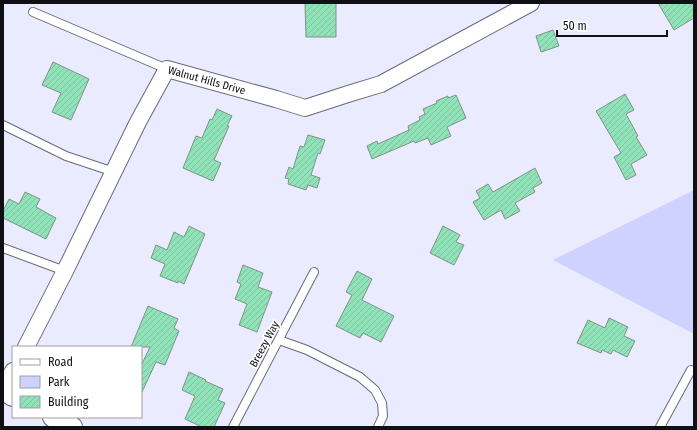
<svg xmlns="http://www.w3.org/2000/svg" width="697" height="430" font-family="'Fira Sans Condensed',sans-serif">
<defs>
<pattern id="building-hatch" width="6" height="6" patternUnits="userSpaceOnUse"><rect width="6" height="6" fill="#90e2b8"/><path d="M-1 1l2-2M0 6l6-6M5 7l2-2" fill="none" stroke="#7bc19d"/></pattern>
</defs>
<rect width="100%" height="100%" fill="#eaebfe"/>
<!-- green -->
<polygon fill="#cfd1fe" points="694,190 694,334 553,260"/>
<!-- building -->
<g fill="url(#building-hatch)" stroke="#819388">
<polygon points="305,3 336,3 336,37 306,37"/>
<polygon points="658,3 694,3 694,18 674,30"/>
<polygon points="553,30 559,46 541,52 536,36"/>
<polygon points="53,62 89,79 71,120 52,112 61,93 42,85"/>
<polygon points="625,94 634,110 626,114 638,136 636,137 647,155 631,164 636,175 626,180 614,157 621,153 596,111"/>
<polygon points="456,95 466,118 447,127 451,136 431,145 428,138 415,143 414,141 372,159 367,146 377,141 378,144 409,130 408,126 420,120 419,117 425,114 423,109 437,103 436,101 448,96 448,98"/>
<polygon points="217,109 232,116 227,126 229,126 214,160 221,163 213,181 183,168 196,136 202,138 210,119 212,120"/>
<polygon points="308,135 325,140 320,154 318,153 311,175 320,178 317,188 308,185 306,190 288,184 289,179 285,178 289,167 293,169 300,146 304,147"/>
<polygon points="535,168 542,183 533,188 535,192 515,203 520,211 505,219 501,210 484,220 473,202 480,198 476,191 488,184 493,192"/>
<polygon points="25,192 40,199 36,207 56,218 46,239 3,218 3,211 9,199 19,204"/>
<polygon points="189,226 205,234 184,284 178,281 178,283 160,276 165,264 151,258 156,245 167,250 174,232 184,237"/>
<polygon points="443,226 460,235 456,242 464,245 454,265 430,253"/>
<polygon points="243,265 263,273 258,287 272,292 257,332 239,325 247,304 235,299 241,284 237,282"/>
<polygon points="357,271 372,279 362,300 394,316 381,342 363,333 360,338 336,326 352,295 346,292"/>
<polygon points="148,306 178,319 174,328 179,331 165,365 156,362 141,394 141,366 150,347 131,347"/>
<polygon points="609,318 628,327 624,336 635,341 627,357 613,350 611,354 602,350 601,353 577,343 588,320 605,328"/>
<polygon points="189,372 206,380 205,381 223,389 218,400 225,403 214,427 202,427 185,419 195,396 182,390"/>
</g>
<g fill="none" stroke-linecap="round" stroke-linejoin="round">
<!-- service casing -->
<g stroke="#686979" stroke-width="10">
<g id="service">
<polyline points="33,12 167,69"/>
<polyline points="3,125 66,156 114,172"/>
<polyline points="3,248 65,271"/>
<polyline points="279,340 307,350 360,377 375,390 382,403 383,416 378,427"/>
<polyline points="233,427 314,272"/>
<polyline points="660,427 691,370"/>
</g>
</g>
<!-- minor casing -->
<g stroke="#686979" stroke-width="18">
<g id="minor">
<path id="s1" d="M 26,347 L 65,271 L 138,122 L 167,69 L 276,99 L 305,108 L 348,94 L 381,84 L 531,3"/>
<polyline points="3,389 13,371"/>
</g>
</g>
<!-- tertiary casing -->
<g stroke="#686979" stroke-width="22">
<g id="tertiary">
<polyline points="3,390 13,396"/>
<polyline points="53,417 72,427"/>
</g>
</g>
<!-- service -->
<use href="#service" stroke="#fff" stroke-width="8"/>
<!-- minor -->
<use href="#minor" stroke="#fff" stroke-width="16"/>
<!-- tertiary -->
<use href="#tertiary" stroke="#fff" stroke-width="20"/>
</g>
<g text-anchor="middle" stroke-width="3.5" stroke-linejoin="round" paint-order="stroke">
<!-- street labels -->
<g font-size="11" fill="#0f0f15" stroke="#fff">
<text dy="4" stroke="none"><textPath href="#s1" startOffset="353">Walnut Hills Drive</textPath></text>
<text transform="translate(264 344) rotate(-62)" y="4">Breezy Way</text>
</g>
</g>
<!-- border -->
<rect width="697" height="430" fill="none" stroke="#0f0f15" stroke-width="8"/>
<!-- legend -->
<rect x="12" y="346" width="130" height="72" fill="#ffffff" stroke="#9f9fa1"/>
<rect x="20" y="359" width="20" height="6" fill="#ffffff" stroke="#9f9fa1"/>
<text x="48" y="366" font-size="12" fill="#0f0f15">Road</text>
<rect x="20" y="376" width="20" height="12" fill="#cfd1fe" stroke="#9f9fa1"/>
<text x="48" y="386" font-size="12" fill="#0f0f15">Park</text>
<rect x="20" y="396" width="20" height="12" fill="url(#building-hatch)" stroke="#9f9fa1"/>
<text x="48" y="406" font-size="12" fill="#0f0f15">Building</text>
<!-- scale -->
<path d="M557 30v6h110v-6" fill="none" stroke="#0f0f15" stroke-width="2"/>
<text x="563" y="30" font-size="12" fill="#0f0f15" stroke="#ffffff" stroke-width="3" paint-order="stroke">50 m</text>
</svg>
